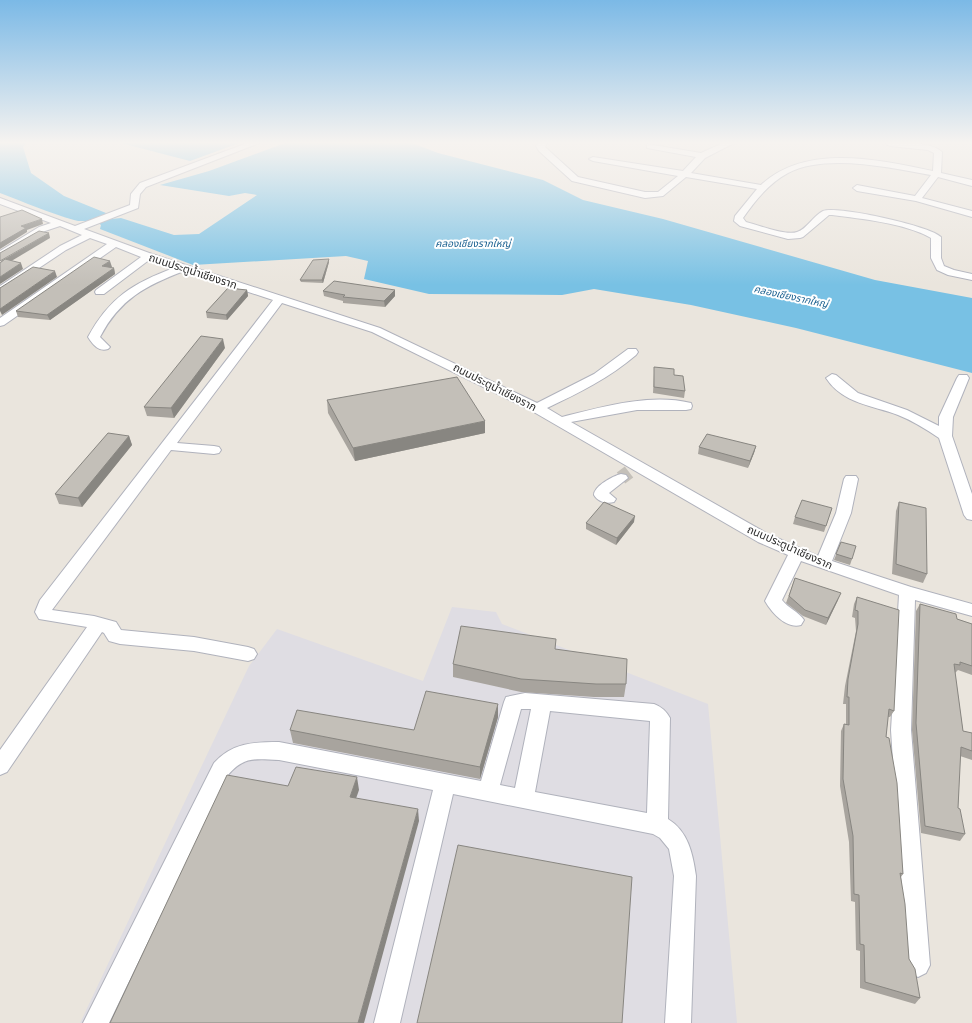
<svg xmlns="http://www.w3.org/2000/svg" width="972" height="1023" font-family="'Open Sans','Noto Sans Thai',sans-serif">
<rect width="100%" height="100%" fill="#eae5dd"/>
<!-- industrial -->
<polygon fill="#dfdde3" points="452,607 496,612 502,624 708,704 737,1023 80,1023 249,666 277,629 423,681"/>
<!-- water -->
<g fill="#78c1e4">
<path d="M 0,142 L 27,142 L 23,147 L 31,173 L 64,196 L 106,213 L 104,217 L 111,219 L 121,218 L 174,235 L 199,234 L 257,195 L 245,193 L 229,196 L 160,185 L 209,171 L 288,142 L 409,142 L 438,153 L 543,180 L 583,200 L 663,219 L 875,280 L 972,298 L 972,373 L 796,328 L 691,305 L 594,289 L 562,295 L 429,294 L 364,279 L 368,261 L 346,256 L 193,265 L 100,229 L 101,225 C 93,218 83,223 74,220 C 49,213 24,202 0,193 Z"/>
<polygon points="117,142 242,142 190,161"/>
</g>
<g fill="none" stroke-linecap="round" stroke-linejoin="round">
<!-- minor-tunnel -->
<polyline stroke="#c4c0b9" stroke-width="14" stroke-dasharray="14 7" stroke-linecap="butt" points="621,478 629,472"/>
<!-- minor casing -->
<g stroke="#b0b2bc" stroke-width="2">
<g id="minor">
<path d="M 250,142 L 262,142 L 146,187 L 140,194 L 138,208 L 84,229 L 152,254 L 380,328 L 537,403 L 594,374 L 628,349 L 636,349 L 638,352 L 636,355 C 609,378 579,393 547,408 L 562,417 C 602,407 649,393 691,403 L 692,406 L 691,409 L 686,410 L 637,410 L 571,422 L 768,534 L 818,556 L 836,513 L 844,479 L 846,476 L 856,476 L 858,479 L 851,513 L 832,561 L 911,587 L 972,604 L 972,616 L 915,600 L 911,730 L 930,965 L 926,973 L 918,977 L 910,973 L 906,965 L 891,730 L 899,595 L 801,561 L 782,600 C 788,608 799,612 804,620 L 801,625 C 786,629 772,613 765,601 L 788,555 L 758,542 L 532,411 L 372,332 L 282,303 L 177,443 L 214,446 L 219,447 L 221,450 L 219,453 L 214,454 L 171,450 L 52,610 L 94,616 L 116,622 L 121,630 L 194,637 L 248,647 L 254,649 L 257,654 L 254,659 L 248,661 L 194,651 L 120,644 L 109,641 L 104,633 L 102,632 L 7,772 L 0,775 L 0,750 L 87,627 L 39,619 L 35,612 L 40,600 L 273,300 L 184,271 C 145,286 120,299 100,337 L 110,347 L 108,349 C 99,352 93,345 88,337 C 109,298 133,283 174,268 L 149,260 L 104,294 L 96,294 L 95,292 L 96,290 L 141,257 L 116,247 L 4,325 L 0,326 L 0,318 L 107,244 L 90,238 L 66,250 L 0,294 L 0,286 L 60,246 L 82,235 L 60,226 L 45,231 L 0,258 L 0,251 L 39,227 L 51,223 L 0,204 L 0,198 L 75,226 L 130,205 L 131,194 L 140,183 Z"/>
<path d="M 539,142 L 548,142 L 545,147 L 578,177 L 645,192 L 658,192 L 678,176 L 593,161 L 589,159 L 593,157 L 683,171 L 696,157 L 647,148 L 647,144 L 701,153 L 725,142 L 736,142 L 705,158 L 691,173 L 761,185 C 807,143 878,160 933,171 L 934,153 L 928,150 L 890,146 L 886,144 L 888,142 C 902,142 932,142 942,152 L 941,173 L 972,180 L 972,186 L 938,177 L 922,198 L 972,211 L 972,217 L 916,201 L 857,191 L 853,188 L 857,185 L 915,196 L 931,175 C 891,168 826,153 788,173 C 769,183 755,201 743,218 L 746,222 C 758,225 786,236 797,232 C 807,229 813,216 823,211 C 836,205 931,226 941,237 L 941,258 L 944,266 L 954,270 L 972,274 L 972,280 L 948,275 L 937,270 L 931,258 L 931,238 C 905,223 862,219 832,215 L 829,215 L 803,237 L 800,238 L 788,239 L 740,226 L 734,221 L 735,216 L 757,189 L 686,177 L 663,196 L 645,198 L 572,181 L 539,151 L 536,146 Z"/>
<path d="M 832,374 L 836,375 L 858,393 L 907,410 L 939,426 L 939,417 L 957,378 L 959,375 L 967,375 L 969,378 L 953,417 L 952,436 L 972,494 L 972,520 L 967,519 L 964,515 L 939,438 C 926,429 913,421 898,415 C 872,405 843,404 826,378 Z"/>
<path d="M 621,474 L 626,475 L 628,478 L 609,493 L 616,499 L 614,502 C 607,504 598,502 594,495 C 594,486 613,476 621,474 Z"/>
<path d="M 525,693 L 654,704 C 662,707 666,711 670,718 L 668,819 C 688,831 693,854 696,876 L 691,1023 L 665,1023 L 674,876 L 669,849 L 660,838 L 653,834 L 453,794 L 400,1023 L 374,1023 L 433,790 L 279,760 C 256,759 244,756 228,775 L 109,1023 L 83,1023 L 214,763 C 232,743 253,742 279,742 L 481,781 L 504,702 L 506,697 ZM 521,709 L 531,709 L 515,788 L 500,785 ZM 550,711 L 650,721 L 647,813 L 535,792 Z"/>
</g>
</g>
<!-- minor -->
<use href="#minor" fill="#fff" fill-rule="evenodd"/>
</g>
<!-- wall -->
<g fill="#a8a49e">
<polygon points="329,262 323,283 301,282 300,280"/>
<polygon points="112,267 110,268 114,268 115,274 50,320 18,317 16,311"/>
<polygon points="247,290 248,296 227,320 207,318 206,312"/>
<polygon points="395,290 395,296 385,307 343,303 343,301 324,296 323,291"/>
<polygon points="225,348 174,418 147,416 144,407"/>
<polygon points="654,367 674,375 685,391 684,398 653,393 654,373"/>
<polygon points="327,400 485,433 355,461 328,413"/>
<polygon points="129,436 132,445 82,507 59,504 55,494"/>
<polygon points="756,446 754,453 748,468 698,454 699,447"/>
<polygon points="899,502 927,574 923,583 892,574 896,511"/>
<polygon points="832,508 824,532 793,524 795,517"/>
<polygon points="634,522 616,545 586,529 586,523"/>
<polygon points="841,542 852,559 850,565 834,560"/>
<polygon points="795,578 838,600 826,625 803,616 786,603"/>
<polygon points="857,597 894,711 890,717 888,717 886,737 903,874 901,877 909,959 920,998 915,1004 860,988 860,951 856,950 855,902 851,901 849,842 840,786 841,731 844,724 846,724 846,704 843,704 845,686 856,631 855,618 852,617 854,604"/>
<polygon points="920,604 957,619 972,624 972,675 958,670 955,673 963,731 972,733 972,760 960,756 958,808 965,834 960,841 921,833 912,730 916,611"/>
<polygon points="555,649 626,684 624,697 594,697 521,692 453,677 453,664"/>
<polygon points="498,704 498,717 480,779 293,743 290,730 414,730"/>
</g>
<!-- shaded-wall -->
<g fill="#888681">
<polygon points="42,219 43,224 27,230 27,232 0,249 0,243 21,226"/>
<polygon points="49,233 50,238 3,266 1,261"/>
<polygon points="329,259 329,262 323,283 322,280"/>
<polygon points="110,261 112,267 104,272 102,266"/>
<polygon points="21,263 23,269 0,284 0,277"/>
<polygon points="114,268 115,274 50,320 47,315"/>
<polygon points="55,271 57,277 2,315 0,311 0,309"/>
<polygon points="247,290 248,296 227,320 226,315"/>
<polygon points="395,290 395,296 385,307 384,301"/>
<polygon points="223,339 225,348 174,418 171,408"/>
<polygon points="485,421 485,433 355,461 353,448"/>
<polygon points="129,436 132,445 82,507 78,498"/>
<polygon points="756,446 754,453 748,468 750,461"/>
<polygon points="635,516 634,522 616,545 617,538"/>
<polygon points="841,593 838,600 826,625 828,618"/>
<polygon points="498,704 498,717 480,779 480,767"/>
<polygon points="357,777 359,790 352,810 350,797"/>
<polygon points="418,809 419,821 364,1023 358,1023"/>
</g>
<!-- building -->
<g fill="#c3bfb8" stroke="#888681">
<polygon points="22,210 42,219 21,226 26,228 0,243 0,217"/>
<polygon points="39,231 49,233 0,261 0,253"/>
<polygon points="94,257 110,261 102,266 114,268 47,315 16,311"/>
<polygon points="5,259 21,263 0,277 0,263"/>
<polygon points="329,259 322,280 300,280 313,260"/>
<polygon points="33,267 55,271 0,309 0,288"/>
<polygon points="334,281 395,290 384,301 343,297 345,295 323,291"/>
<polygon points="228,288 247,290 226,315 206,312"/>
<polygon points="201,336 223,339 171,408 144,407"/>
<polygon points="654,367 674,369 674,375 683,376 685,391 654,387"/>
<polygon points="457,377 485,421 353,448 327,400"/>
<polygon points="108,433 129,436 78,498 55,494"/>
<polygon points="707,434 756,446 750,461 699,447"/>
<polygon points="802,500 832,508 826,526 795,517"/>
<polygon points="604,502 635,516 617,538 586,523"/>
<polygon points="899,502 926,508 927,574 896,564"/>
<polygon points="841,542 856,546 852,559 836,554"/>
<polygon points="795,578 841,593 828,618 805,610 789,596"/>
<polygon points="857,597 899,610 894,711 889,709 886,737 889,738 897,783 903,874 900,873 905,904 909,959 915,969 920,998 865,982 864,945 860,944 859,895 854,894 853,836 843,779 844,724 849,725 849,697 847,697 848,679 858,624 858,611 855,610"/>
<polygon points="920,604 956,614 957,619 972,624 972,666 960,662 960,665 954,664 963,731 972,733 972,751 961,747 958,808 960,809 965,834 925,826 916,723"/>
<polygon points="461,626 556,639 555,649 627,659 626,684 596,684 521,679 453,664"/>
<polygon points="426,691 498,704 480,767 290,730 297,710 414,730"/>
<polygon points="296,767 357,777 350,797 418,809 358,1023 110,1023 227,775 288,786"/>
<polygon points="458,845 632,877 622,1023 417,1023"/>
</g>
<!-- sky -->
<linearGradient id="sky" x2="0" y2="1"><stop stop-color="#7bb9e6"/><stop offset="0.5" stop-color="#f6f3f0"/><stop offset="1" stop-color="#f6f3f0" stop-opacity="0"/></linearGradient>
<rect width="972" height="285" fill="url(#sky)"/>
<g text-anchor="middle" stroke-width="4" stroke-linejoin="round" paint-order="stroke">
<!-- far-water labels -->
<g font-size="10" font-style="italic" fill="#185f8f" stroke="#fff">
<text x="473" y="247">คลองเชียงรากใหญ่</text>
<text transform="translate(791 296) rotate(12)" y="4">คลองเชียงรากใหญ่</text>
</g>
<!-- street labels -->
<g font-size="11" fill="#2a2a2a" stroke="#fff">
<text transform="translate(193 271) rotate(18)" y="4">ถนนประตูน้ำเชียงราก</text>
<text transform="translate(495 387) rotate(27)" y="4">ถนนประตูน้ำเชียงราก</text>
<text transform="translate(790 547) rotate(24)" y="4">ถนนประตูน้ำเชียงราก</text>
</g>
</g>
</svg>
